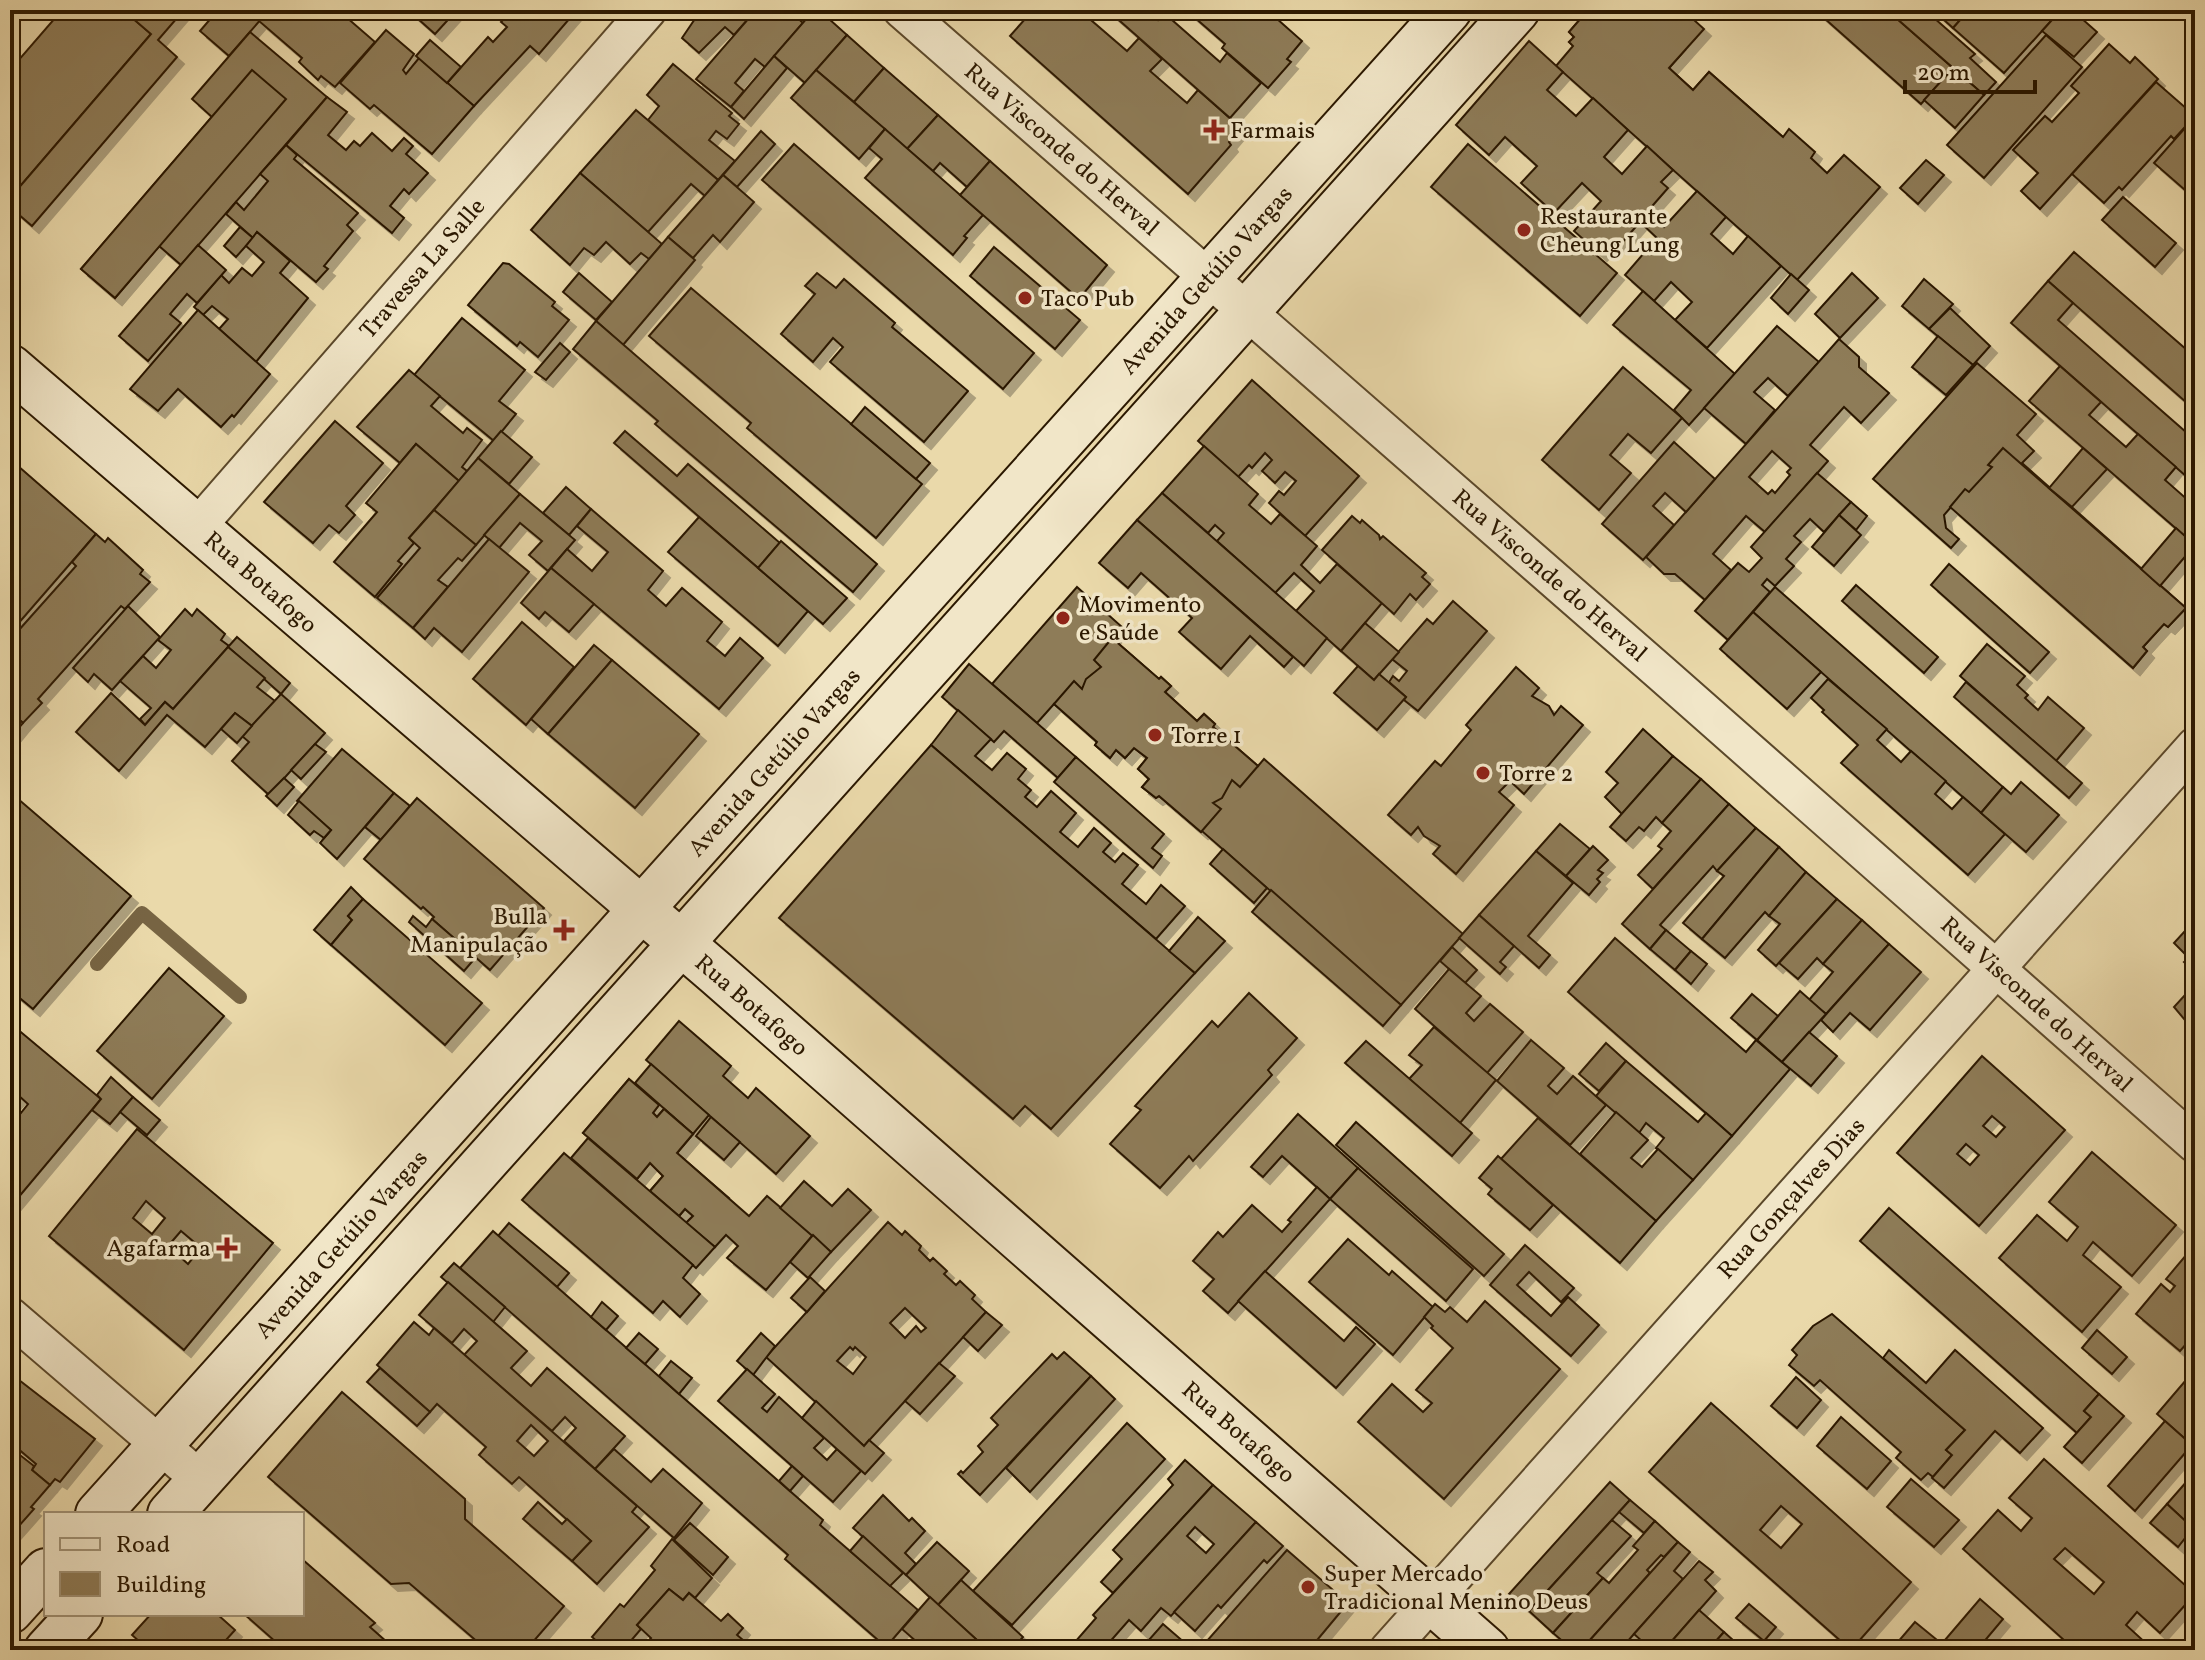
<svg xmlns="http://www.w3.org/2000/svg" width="2205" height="1660" font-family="Vollkorn,serif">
<defs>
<filter id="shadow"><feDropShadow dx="7" dy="7" stdDeviation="0" flood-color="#0004"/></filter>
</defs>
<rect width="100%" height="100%" fill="#ead9aa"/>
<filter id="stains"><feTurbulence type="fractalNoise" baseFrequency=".0025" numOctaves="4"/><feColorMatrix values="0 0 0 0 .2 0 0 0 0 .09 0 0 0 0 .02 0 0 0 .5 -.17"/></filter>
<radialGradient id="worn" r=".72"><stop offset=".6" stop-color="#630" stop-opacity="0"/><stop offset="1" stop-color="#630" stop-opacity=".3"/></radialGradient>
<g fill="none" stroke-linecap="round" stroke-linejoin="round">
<!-- stream -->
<polyline stroke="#776443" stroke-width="14" points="97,964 142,913 240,997"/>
</g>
<!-- building -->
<g fill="#8e7c58" stroke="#2b1800" stroke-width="2" fill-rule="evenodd" filter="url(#shadow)">
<polygon points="62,10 123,10 151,34 10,198 10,70"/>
<polygon points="123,10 184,10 158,40 177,57 32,226 10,207 10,198 151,34"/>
<polygon points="218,10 254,10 262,18 229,56 200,31"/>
<polygon points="269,10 338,10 375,42 335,87 321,76 318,80 299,62 302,58 259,21"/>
<polygon points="408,10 457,10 435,34"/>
<polygon points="512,10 577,10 539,54 530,46 474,106 447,83 488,37 493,42 507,27 501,22"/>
<polygon points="701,10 756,10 734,35 725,27 699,53 682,38"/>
<polygon points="756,10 789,10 803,23 765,67 755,59 735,83 744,91 731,107 696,79"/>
<polygon points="814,10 819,10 847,35 805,83 774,56"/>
<polygon points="1033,10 1087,10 1084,14 1127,51 1139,38 1162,59 1150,71 1187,103 1198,90 1241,128 1229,142 1231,145 1188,194 1010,36"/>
<polygon points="1115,10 1152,10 1150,13 1158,20 1164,13 1220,62 1227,53 1261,83 1230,118 1112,14"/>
<polygon points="1186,10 1267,10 1302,41 1287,59 1291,62 1268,88 1222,48 1225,44"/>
<polygon points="1588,10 1640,10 1685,50 1669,68 1693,90 1709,72 1783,137 1746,182 1736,190 1569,42 1574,37 1569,32"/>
<polygon points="1588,10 1683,10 1704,29 1669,68 1693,90 1709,72 1783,137 1789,129 1815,152 1811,158 1827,173 1844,155 1880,187 1797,280 1556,66 1573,46 1569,42 1574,37 1569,32"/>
<polygon points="1815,10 1887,10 1953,68 1921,104"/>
<polygon points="1887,10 1925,10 1975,54 1970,58 1996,82 1984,95"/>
<polygon points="1933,10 1969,10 1953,28"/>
<polygon points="1969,10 2061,10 2004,73 1953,28"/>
<polygon points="2061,10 2072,10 2097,32 2074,57 2042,31"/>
<polygon points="386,30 414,54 403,70 406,74 419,58 474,106 432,154 374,105 370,109 340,83"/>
<polygon points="250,32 327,97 181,265 159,246 115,298 81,269 212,117 192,99"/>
<polygon points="847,35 884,68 854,102 816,70"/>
<polygon points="2046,35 2082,67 1984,178 1947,145"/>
<polygon points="430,40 461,67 447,83 416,56"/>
<polygon points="1529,41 1563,72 1547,90 1576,116 1593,98 1628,130 1604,157 1622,174 1647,146 1673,170 1661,182 1668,188 1647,212 1664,227 1697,191 1726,217 1711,234 1733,254 1748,236 1781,266 1707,348 1675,320 1692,302 1671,282 1654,301 1625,275 1657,238 1640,222 1619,246 1612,240 1600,254 1574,231 1601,201 1582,183 1554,213 1521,183 1537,166 1505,137 1489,155 1456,125"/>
<polygon points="2109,44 2130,63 2135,57 2158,79 2040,209 2021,191 2038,173 2013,150 2045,116 2052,122 2079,93 2071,86"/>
<polygon points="774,56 787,68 744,119 731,107"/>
<polygon points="673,64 732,113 729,116 739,124 727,139 716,131 709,140 735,161 718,180 648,120 659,106 647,95"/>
<polygon points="884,68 938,115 907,149 854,102"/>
<polygon points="1953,68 1984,95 1955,128 1924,100"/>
<polygon points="252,70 286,99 115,298 81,269"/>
<polygon points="816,70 885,129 859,159 791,98"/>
<polygon points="2156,82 2195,116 2174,139 2171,136 2122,190 2119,187 2104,203 2072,174"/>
<polygon points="327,97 347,112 328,135 346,150 354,141 360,146 372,133 392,151 404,138 413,146 406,154 428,173 409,194 404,189 390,206 404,218 392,233 286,145"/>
<polygon points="636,110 718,180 705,196 691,184 648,232 580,173"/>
<polygon points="938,115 990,161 967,187 940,163 933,171 907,149"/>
<polygon points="2193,119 2195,194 2193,197 2154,163"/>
<polygon points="885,129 983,215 964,236 967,238 953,255 865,178 882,159 869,148"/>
<polygon points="761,131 775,144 737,187 723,175"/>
<polygon points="794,144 1034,353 1003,389 762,180"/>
<polygon points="1468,144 1617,273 1580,316 1431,187"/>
<polygon points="286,145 297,155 294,159 358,213 347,225 353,231 324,266 328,269 316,282 257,232 253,238 226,214 236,202 244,210 268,181 260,174"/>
<polygon points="1926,160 1944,175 1918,204 1900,188"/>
<polygon points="990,161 1107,265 1079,299 960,195"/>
<polygon points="580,173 662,244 649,259 641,253 630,264 606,242 594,255 584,248 570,265 531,230"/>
<polygon points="723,175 754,202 720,242 713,235 693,258 668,237"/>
<polygon points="2123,197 2176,243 2155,267 2102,220"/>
<polygon points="240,227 253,238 236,257 224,246"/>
<polygon points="257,232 290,261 280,273 308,298 256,362 219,329 228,319 212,306 203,315 194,307 221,275 229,283 242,268 252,276 264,262 246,246"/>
<polygon points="668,237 695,260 623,345 596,321"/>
<polygon points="198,245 226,270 197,303 187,294 170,314 181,323 148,361 119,336"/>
<polygon points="994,247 1080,320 1055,349 970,276"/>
<polygon points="2074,252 2195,357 2195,410 2048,281"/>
<polygon points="503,263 509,264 555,302 552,306 569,320 538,357 520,342 517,346 468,305"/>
<polygon points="579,273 612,302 596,320 563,292"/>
<polygon points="817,273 836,288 844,279 895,323 892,327 968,391 924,442 830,362 843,347 833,338 813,362 781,334 815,294 805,286"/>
<polygon points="1852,273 1878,298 1840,338 1815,314"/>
<polygon points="1791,274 1809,290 1788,314 1771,298"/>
<polygon points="1924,279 1953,304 1929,329 1902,306"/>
<polygon points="2048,281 2073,303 2058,320 2195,440 2195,484 2011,323"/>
<polygon points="691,288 922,484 876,538 747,428 751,423 649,336"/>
<polygon points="1643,291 1735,374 1689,425 1674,410 1691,390 1613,325"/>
<polygon points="1950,308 1990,346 1973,365 1929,329"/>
<polygon points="198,310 270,374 234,417 232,415 221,427 178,389 158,411 130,389"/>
<polygon points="462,318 525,370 499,401 516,414 494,441 414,375"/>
<polygon points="596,321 877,564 853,592 655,424 658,421 573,349"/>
<polygon points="1777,326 1819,362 1788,396 1768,378 1754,392 1775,410 1746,444 1704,408"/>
<polygon points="1938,336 1973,365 1946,395 1912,367"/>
<path d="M 1839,339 L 1859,357 L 1859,367 L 1889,393 L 1861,423 L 1844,407 L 1810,445 L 1828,461 L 1765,532 L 1746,516 L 1713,554 L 1731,570 L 1705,600 L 1675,574 L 1664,574 L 1646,557 ZM 1772,451 L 1791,468 L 1787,472 L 1790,475 L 1775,493 L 1772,490 L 1768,494 L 1749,477 Z"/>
<polygon points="560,343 570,352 546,380 535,372"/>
<polygon points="1977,363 2036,414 2017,435 2034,451 2022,463 2186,608 2168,627 2164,624 2143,647 2147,651 2133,668 1951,507 1944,515 1946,528 1959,539 1951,548 1873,479"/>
<polygon points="2060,366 2101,402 2089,415 2126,447 2138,434 2176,467 2165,480 2190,502 2195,497 2195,545 2029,401"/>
<polygon points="1623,367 1682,418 1651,453 1628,434 1610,455 1631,473 1599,510 1542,460"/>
<polygon points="409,370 440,396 431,406 463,433 467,428 482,440 462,467 467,471 459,481 416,444 400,463 357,427"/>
<polygon points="1252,380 1359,476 1305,536 1269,503 1279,491 1284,495 1296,481 1285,472 1275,483 1262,471 1272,460 1265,453 1252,468 1249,465 1238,477 1198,441"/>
<polygon points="865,407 930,463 916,479 851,424"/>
<polygon points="335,421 383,463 346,506 355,515 339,533 329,525 313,543 264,502"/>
<polygon points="501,431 532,457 509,484 478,458"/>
<polygon points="625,431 677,476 688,464 780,543 758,568 614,443"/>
<polygon points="1674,442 1715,479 1686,512 1665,493 1653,506 1674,525 1643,560 1602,524"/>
<polygon points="416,444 459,481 409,538 414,543 398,561 402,564 375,597 334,562 377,512 366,503"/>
<polygon points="1204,446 1258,494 1249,505 1271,524 1280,514 1317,546 1301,565 1320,583 1337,564 1382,603 1341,651 1296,611 1314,591 1294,573 1275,593 1217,541 1224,533 1215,525 1208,533 1162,493"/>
<polygon points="2003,448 2186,608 2168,627 2164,624 2143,647 2147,651 2133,668 1950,507 1965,489 1969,492 1992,467 1988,465"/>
<polygon points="2083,448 2107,469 2072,507 2049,488"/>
<polygon points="478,458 520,494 476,545 434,510"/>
<polygon points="10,459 96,534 10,633"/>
<polygon points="1817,473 1851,502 1824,532 1810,519 1794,536 1801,542 1786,559 1794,566 1775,586 1767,579 1762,585 1770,592 1728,640 1695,611 1738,563 1749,572 1762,558 1751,547"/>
<polygon points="566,487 591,509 569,535 543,513"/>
<polygon points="1162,493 1327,638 1304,666 1137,520"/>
<polygon points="520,494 575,540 548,571 529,555 542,541 520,523 499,548 484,535"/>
<polygon points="1851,502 1867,516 1856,530 1839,515"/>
<polygon points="591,509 663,571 648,590 666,606 682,588 722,622 707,641 725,656 740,638 763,658 719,709 551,568 567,549 592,571 608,552 577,526"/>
<polygon points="434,510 476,545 462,561 458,558 438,580 448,587 413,628 377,598 420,548 409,538"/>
<polygon points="1839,515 1861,535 1834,566 1812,547"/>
<polygon points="1352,516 1360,523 1362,520 1379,535 1380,539 1383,536 1426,573 1422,577 1430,584 1416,600 1410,594 1394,614 1322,550"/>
<polygon points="699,517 808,611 778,646 668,552"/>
<polygon points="1137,520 1293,657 1284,667 1250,636 1221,669 1179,632 1192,618 1141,573 1128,588 1099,563"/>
<polygon points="2176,528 2195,545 2160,586 2141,569"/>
<polygon points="96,534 105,542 108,538 143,570 140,574 150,582 125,609 121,606 38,699 42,703 23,723 10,712 10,640 76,566 72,562"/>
<polygon points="489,539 529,572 462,652 434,628 425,639 413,628"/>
<polygon points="781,541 847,598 823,624 758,568"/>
<polygon points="1949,564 2049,652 2030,673 1931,585"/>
<polygon points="551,568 594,604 569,632 545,612 539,619 521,603"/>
<polygon points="1856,585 1938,657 1924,673 1842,601"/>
<polygon points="1077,587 1122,627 1112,638 1159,679 1161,677 1171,686 1165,692 1197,721 1204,714 1215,724 1213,727 1258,766 1264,759 1463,934 1401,1005 1202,831 1201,832 1159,796 1156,798 1142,787 1149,779 1138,769 1147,758 1134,748 1125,758 1116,750 1110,758 1095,745 1097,742 1054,704 1037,723 992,684"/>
<polygon points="1775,587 2003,787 1981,813 1753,612"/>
<polygon points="1453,601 1487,631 1418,711 1404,700 1406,697 1389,682 1393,676 1399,681 1407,671 1392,659 1427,619 1433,624"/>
<polygon points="128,606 160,637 112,690 94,674 88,682 73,668"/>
<polygon points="185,609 192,616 197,609 225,634 221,640 229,646 173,709 165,702 145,725 140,719 151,708 120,681 143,656 156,668 171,650 158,640"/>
<polygon points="1753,612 1821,672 1787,709 1720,649"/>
<polygon points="522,622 574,667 526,725 473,679"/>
<polygon points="1365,623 1399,652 1374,680 1341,651"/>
<polygon points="237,637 290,683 281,694 228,647"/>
<polygon points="1112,638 1159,679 1161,677 1171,686 1165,692 1197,721 1204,714 1215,724 1213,727 1258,766 1240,787 1232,780 1222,798 1213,803 1221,809 1201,832 1159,796 1156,798 1142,787 1149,779 1138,769 1147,758 1134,748 1125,758 1116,750 1110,758 1095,745 1097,742 1054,704 1074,681 1082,689 1086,679 1101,667 1094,660"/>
<polygon points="1987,644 2025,676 2017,685 2028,695 2025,698 2038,710 2048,697 2084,728 2056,761 1960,676"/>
<polygon points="594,645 612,660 548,734 531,719"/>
<polygon points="228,647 265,678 257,687 275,701 252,726 235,713 205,747 167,715 119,771 76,732 111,693 145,725 165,702 173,709"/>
<polygon points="612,660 699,734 635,808 548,734"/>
<polygon points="969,664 1076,757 1058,778 1004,731 994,742 942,697"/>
<polygon points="1358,666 1374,680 1379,674 1406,697 1377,730 1334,693"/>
<polygon points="1516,667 1539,688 1532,696 1549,706 1554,715 1561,706 1583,725 1524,794 1510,781 1499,792 1514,805 1456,874 1433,854 1440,846 1424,836 1418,827 1411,835 1388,815 1435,761 1441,766 1471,730 1466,725"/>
<polygon points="1828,679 1887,729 1877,740 1901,762 1911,751 1946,781 1935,794 1952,809 1963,797 2005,834 1968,875 1841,763 1858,745 1822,712 1824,710 1811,698"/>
<polygon points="1966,682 2082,783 2069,798 1954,697"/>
<polygon points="281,694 325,733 269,795 232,761 249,742 242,736"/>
<polygon points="958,710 991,739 975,756 992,770 1007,753 1026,769 1018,779 1031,790 1025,797 1037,807 1051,791 1076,813 1060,832 1078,847 1094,828 1111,843 1103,852 1115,862 1123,853 1138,865 1122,884 1146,904 1161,885 1185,906 1156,939 931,745"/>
<polygon points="10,712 23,723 10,739"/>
<polygon points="235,713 252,726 237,743 221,729"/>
<polygon points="1643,729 1673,756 1622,814 1605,797 1618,783 1606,772"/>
<polygon points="315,744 326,752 301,779 291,770"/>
<polygon points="931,745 1195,973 1051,1129 1025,1106 1013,1119 779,918"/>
<polygon points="342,749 394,793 337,859 320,843 331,830 297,801"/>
<polygon points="1673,756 1701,779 1662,823 1656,817 1644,831 1639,827 1626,841 1610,827"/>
<polygon points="1076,757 1164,834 1152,848 1162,856 1153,868 1054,782"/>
<polygon points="284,778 294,787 277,806 266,796"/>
<polygon points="1701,779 1729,804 1653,889 1638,875 1662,849 1658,846 1671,831 1662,823"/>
<polygon points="2021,782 2059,815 2026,852 1981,813 2003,787 2011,794"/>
<polygon points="10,792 131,896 33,1009 10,990"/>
<polygon points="394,793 410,806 381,840 365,827"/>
<polygon points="417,798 544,908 490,970 432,919 434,917 423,907 421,909 364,859"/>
<polygon points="299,801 331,830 324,838 314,831 310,835 288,815"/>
<polygon points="1729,804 1756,828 1717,871 1713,866 1660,925 1666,930 1650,949 1622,924"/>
<polygon points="1560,824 1590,849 1566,876 1536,851"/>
<polygon points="1756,828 1779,847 1702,939 1683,923 1724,876 1717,871"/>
<polygon points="1593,846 1608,860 1598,870 1603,873 1597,879 1600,882 1589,895 1566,876"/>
<polygon points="1779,847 1806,872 1769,916 1765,912 1725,958 1702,939"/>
<polygon points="1223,849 1267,888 1254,903 1210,864"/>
<polygon points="1536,851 1573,883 1528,936 1550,955 1539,968 1479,915"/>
<polygon points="1806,872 1837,899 1776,966 1758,950 1780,924 1769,916"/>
<polygon points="351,887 363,899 348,916 352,920 331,945 314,930"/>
<polygon points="1271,890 1401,1005 1383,1026 1252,912"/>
<polygon points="363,899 482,1003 445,1045 331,945 352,920 348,916"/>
<polygon points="1837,899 1862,920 1823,964 1817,958 1798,979 1779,963"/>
<polygon points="1479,915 1514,946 1500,962 1506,967 1500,974 1459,938"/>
<polygon points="413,916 426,927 432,919 476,957 464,971 409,922"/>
<polygon points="1198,917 1225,941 1195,973 1169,951"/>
<polygon points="1862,920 1889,944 1826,1014 1809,1000 1833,972 1823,964"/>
<polygon points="2195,920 2195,972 2184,962 2189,958 2174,943"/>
<polygon points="1666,930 1691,951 1675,970 1650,949"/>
<polygon points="1615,938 1746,1052 1756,1040 1790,1069 1732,1136 1568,992"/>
<polygon points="1889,944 1921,972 1870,1030 1850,1013 1833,1032 1821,1020"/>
<polygon points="1452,947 1477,970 1465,983 1440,961"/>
<polygon points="1691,951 1707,964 1691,984 1675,970"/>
<polygon points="169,968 224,1016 152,1099 97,1051"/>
<polygon points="1449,969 1481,996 1466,1013 1474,1021 1490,1004 1523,1032 1487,1073 1415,1009"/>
<polygon points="2195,984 2195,1032 2174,1007"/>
<polygon points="1800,991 1826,1014 1782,1062 1757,1040"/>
<polygon points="1249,993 1297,1038 1268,1070 1272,1075 1193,1161 1189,1156 1160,1188 1110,1144 1141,1110 1135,1106 1212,1021 1218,1027"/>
<polygon points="1752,994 1778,1016 1757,1040 1731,1018"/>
<polygon points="679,1021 731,1066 723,1076 748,1098 756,1088 810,1136 776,1174 646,1060"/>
<polygon points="10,1023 101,1099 12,1205 10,1114 16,1119 28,1104 19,1096 10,1106 10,1074 12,1076 17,1069 10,1064"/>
<polygon points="1434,1027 1496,1080 1460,1123 1409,1079 1422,1065 1409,1055"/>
<polygon points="1809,1032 1837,1056 1811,1086 1782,1062"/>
<polygon points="1531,1040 1564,1068 1548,1086 1557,1094 1573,1076 1606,1105 1570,1145 1497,1081"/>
<polygon points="1366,1041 1472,1133 1452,1156 1345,1063"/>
<polygon points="1606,1043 1626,1061 1599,1091 1579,1074"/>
<path d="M 1982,1056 L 2065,1130 L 1979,1226 L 1897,1153 ZM 1992,1116 L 2005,1127 L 1996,1137 L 1983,1126 ZM 1966,1144 L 1979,1155 L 1970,1165 L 1957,1154 Z"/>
<polygon points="1626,1061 1698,1122 1706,1113 1732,1136 1693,1180 1656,1148 1664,1138 1646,1123 1639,1133 1596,1096"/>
<polygon points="651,1064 709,1115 693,1134 635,1083"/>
<polygon points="111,1077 133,1097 110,1124 92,1110 101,1099 97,1095"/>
<polygon points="629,1079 659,1105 653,1113 657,1117 664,1109 693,1134 677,1153 729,1198 707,1224 704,1222 696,1231 686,1223 693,1216 685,1209 679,1216 650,1191 663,1176 650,1163 637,1179 583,1133"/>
<polygon points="629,1079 659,1105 653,1113 657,1117 664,1109 693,1134 677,1153 749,1216 767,1196 813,1235 766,1290 727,1258 738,1246 726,1235 715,1247 686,1223 693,1216 685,1209 679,1216 650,1191 663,1176 650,1163 637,1179 583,1133"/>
<polygon points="133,1097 160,1120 147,1135 120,1112"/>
<polygon points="1616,1112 1648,1140 1631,1158 1642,1167 1658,1149 1693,1180 1656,1221 1580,1154"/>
<polygon points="1298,1114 1358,1168 1330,1199 1282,1156 1263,1177 1251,1167"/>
<polygon points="711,1117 740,1142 724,1160 696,1136"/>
<polygon points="1538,1118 1656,1221 1620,1263 1501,1159"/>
<polygon points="1356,1122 1504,1254 1484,1276 1336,1145"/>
<path d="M 137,1129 L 273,1243 L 184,1350 L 49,1236 ZM 146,1201 L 165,1218 L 152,1234 L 133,1218 ZM 181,1231 L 201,1248 L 188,1264 L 168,1246 Z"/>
<polygon points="588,1138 715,1247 696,1268 571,1158"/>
<polygon points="2092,1152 2176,1225 2132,1276 2093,1242 2083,1255 2121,1287 2082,1332 1999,1258 2037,1215 2067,1241 2078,1227 2049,1202"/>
<polygon points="564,1153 693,1265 683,1278 700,1294 680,1317 663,1301 653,1313 522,1200"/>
<polygon points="1498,1156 1553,1205 1530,1230 1488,1194 1492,1189 1479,1178"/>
<polygon points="1358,1168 1473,1269 1446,1301 1330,1199"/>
<polygon points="804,1181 832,1206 848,1189 871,1210 831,1252 780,1208"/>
<polygon points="1317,1187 1330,1199 1228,1313 1203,1291 1214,1279 1193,1261 1218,1232 1223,1237 1252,1205 1282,1232 1291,1222 1288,1220"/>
<polygon points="1889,1208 2099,1394 2084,1411 2091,1417 2077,1433 1860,1241"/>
<path d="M 888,1222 L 902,1235 L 905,1231 L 921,1246 L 919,1250 L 930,1261 L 933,1258 L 947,1271 L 944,1274 L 956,1285 L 960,1281 L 975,1295 L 972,1299 L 986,1312 L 864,1446 L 766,1357 ZM 905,1308 L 926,1328 L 921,1332 L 916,1326 L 905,1338 L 890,1323 ZM 850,1347 L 853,1350 L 855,1347 L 866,1357 L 853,1374 L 837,1361 Z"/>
<polygon points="509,1223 569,1273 557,1287 498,1236"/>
<polygon points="493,1231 823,1520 820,1525 918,1610 886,1647 785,1559 788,1555 460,1268"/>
<polygon points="813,1235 831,1252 808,1278 790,1262"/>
<polygon points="1348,1239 1389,1275 1392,1271 1433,1307 1393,1355 1309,1282"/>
<polygon points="1525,1245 1574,1288 1561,1302 1529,1272 1517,1285 1551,1316 1568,1297 1599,1325 1571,1356 1490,1285"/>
<polygon points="2187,1254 2195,1262 2195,1334 2180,1351 2136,1314 2161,1284 2170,1292 2175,1286 2166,1279"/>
<polygon points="454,1263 505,1307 493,1322 441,1277"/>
<polygon points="1265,1271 1344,1341 1356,1327 1375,1344 1336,1388 1238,1301"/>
<polygon points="810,1277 825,1291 807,1312 791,1298"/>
<polygon points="448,1282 527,1351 511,1368 531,1386 547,1368 625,1436 595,1469 564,1441 576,1428 565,1417 552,1431 464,1355 477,1341 464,1329 452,1343 419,1315"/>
<polygon points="1485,1301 1560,1369 1444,1499 1358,1422 1392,1384 1423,1412 1432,1403 1416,1390 1453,1348 1431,1328 1433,1326 1424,1317 1435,1304 1445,1312 1450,1307 1467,1322"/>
<polygon points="602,1302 618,1316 606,1330 591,1317"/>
<polygon points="986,1312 1002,1325 978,1351 963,1337"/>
<polygon points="1832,1314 1965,1430 1946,1450 1952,1455 1933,1477 1928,1473 1921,1480 1896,1458 1901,1452 1820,1380 1814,1386 1789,1365 1797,1355 1792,1350 1813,1326"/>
<path d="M 414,1322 L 429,1335 L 434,1328 L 637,1506 L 632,1512 L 649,1527 L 597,1584 L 572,1561 L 591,1541 L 519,1477 L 512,1484 L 479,1455 L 486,1447 L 437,1404 L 430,1412 L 377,1365 ZM 531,1425 L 548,1441 L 534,1456 L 517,1441 Z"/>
<polygon points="2097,1330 2127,1357 2112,1374 2082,1348"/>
<polygon points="639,1333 658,1349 645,1364 626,1348"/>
<polygon points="761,1333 775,1346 753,1375 737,1361"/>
<polygon points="1889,1350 1926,1383 1955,1350 2043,1428 2020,1453 1995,1431 1944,1488 1932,1478 1952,1455 1946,1450 1965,1430 1883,1358"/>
<polygon points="1064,1352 1091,1376 980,1495 958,1474 961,1471 963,1473 983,1452 978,1446 998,1425 991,1418 1052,1354 1057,1359"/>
<polygon points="671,1361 692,1378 679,1394 659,1376"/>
<polygon points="939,1363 955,1376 920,1414 905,1401"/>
<polygon points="380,1368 430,1412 417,1426 367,1382"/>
<polygon points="747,1369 775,1394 762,1408 767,1412 779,1397 824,1438 814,1448 827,1460 837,1449 861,1471 833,1502 718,1401"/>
<polygon points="10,1373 95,1439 60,1482 55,1479 50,1485 32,1470 36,1464 10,1442"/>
<polygon points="2192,1373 2195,1376 2195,1441 2192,1445 2157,1414"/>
<polygon points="1091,1376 1115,1399 1030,1492 1006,1468"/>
<polygon points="1796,1377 1821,1400 1797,1428 1771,1406"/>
<polygon points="342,1392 465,1499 465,1519 564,1606 526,1650 487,1650 409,1583 391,1584 268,1477"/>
<polygon points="2099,1394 2124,1416 2082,1463 2064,1447 2091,1417 2084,1411"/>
<polygon points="816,1401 864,1446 869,1440 884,1453 865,1474 802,1418"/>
<path d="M 1711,1403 L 1911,1582 L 1851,1650 L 1649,1472 ZM 1781,1506 L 1802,1524 L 1781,1548 L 1760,1530 Z"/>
<polygon points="1841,1417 1891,1461 1867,1489 1817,1446"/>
<polygon points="2165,1421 2192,1445 2135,1511 2108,1486"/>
<polygon points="1127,1423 1165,1459 1012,1625 973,1591"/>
<polygon points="11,1448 34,1466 32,1470 50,1485 31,1507 34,1509 10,1536"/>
<polygon points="614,1449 651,1482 663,1469 702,1503 674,1538 595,1469"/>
<path d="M 2044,1459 L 2195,1594 L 2160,1633 L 2137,1612 L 2126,1625 L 2148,1645 L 2144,1650 L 2075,1650 L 1963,1549 L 1998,1510 L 2021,1531 L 2032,1518 L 2009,1498 ZM 2065,1548 L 2104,1582 L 2094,1594 L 2054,1559 Z"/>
<polygon points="1185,1460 1213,1485 1113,1593 1101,1582 1122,1559 1113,1550 1173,1485 1168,1479"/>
<polygon points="792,1466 803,1476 790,1491 779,1481"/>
<polygon points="2195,1472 2195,1530 2167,1504"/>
<polygon points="1911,1479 1959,1520 1934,1547 1887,1507"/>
<polygon points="1610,1482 1630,1500 1529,1611 1509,1594"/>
<path d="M 1213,1485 L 1256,1522 L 1171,1616 L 1161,1608 L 1141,1631 L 1129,1620 L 1107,1645 L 1112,1650 L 1068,1650 L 1096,1618 L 1093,1615 ZM 1195,1527 L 1214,1544 L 1206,1553 L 1187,1536 Z"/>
<polygon points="883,1495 909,1521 912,1518 925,1531 905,1553 916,1564 906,1575 853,1528"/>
<polygon points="1630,1500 1655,1521 1644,1533 1619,1512"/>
<polygon points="538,1502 562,1524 567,1519 591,1541 572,1561 523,1519"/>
<polygon points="2167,1504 2193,1528 2178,1547 2150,1523"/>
<polygon points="1612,1520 1631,1536 1597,1573 1603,1578 1553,1633 1529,1611"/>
<polygon points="1655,1521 1678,1542 1664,1557 1661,1555 1647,1570 1650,1573 1581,1650 1573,1650 1553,1633 1603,1578 1609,1583 1638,1550 1633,1546"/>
<polygon points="1256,1522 1283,1546 1267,1563 1264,1560 1221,1608 1218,1605 1195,1631 1174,1612"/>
<polygon points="690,1523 728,1557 713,1575 674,1540"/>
<polygon points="863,1536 903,1573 890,1586 850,1551"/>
<polygon points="672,1539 712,1578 695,1598 689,1593 683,1600 669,1589 637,1625 641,1629 623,1650 607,1650 592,1637 620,1604 624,1607 655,1570 651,1566"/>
<polygon points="937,1542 969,1571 938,1605 906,1575"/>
<polygon points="1678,1542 1690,1552 1674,1571 1683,1579 1634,1634 1620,1650 1581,1650"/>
<polygon points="1287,1550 1348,1603 1318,1639 1308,1650 1199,1650"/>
<polygon points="302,1559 375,1623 370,1627 396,1650 285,1650 244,1614 302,1614"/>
<polygon points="1699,1561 1713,1572 1705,1580 1716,1591 1664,1650 1636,1650 1643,1642 1634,1634"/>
<polygon points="961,1580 1023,1637 1012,1650 980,1650 973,1644 977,1640 938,1605"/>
<polygon points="669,1589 683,1600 689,1593 721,1621 728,1614 743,1628 737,1635 755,1650 648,1650 644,1646 651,1638 637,1625"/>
<polygon points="930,1597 977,1640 968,1650 926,1650 902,1629"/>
<polygon points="1980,1599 2003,1619 1977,1650 1942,1650 1939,1647"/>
<polygon points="1749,1604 1776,1627 1764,1641 1736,1618"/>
<polygon points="1699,1610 1724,1632 1708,1650 1664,1650"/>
<polygon points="151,1614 217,1614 235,1630 217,1650 149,1650 132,1635"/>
<polygon points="1915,1622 1942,1644 1936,1650 1891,1650"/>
<polygon points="1163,1624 1193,1650 1140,1650"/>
<polygon points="1724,1632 1744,1650 1708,1650"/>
</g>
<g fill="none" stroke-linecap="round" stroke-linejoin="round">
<!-- street casing -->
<g stroke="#5b482a" stroke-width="40">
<g id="street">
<polyline points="902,10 1661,673 2195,1144"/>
<polyline points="197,527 648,10"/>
<polyline points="10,1316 201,1480"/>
<polyline points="1388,1650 2195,746"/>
</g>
</g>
<!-- secondary casing -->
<g stroke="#2b1800" stroke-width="48">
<g id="secondary">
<polyline points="10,367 716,973 1487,1650"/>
<polyline points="98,1514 1449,10"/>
<polyline points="170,1514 1517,10"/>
<polyline points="10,1611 46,1571"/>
<polyline points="47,1650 80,1614"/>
</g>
</g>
<!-- street -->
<use href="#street" stroke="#f1e6c8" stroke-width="36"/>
<!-- secondary -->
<use href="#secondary" stroke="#f1e6c8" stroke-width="44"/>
</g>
<!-- markers -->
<g fill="#8f2418" stroke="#f1e6c8" stroke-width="3">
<path d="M1210 118h8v8h8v8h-8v8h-8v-8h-8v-8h8z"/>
<circle cx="1524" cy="230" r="8"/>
<circle cx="1025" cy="298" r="8"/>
<circle cx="1063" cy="618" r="8"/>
<circle cx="1155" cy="735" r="8"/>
<circle cx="1483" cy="773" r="8"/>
<path d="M560 918h8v8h8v8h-8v8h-8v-8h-8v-8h8z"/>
<path d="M223 1236h8v8h8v8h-8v8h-8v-8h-8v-8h8z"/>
<circle cx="1308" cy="1587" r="8"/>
</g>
<g text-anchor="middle" stroke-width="7" stroke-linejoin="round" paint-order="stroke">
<!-- poi labels -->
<g font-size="24" fill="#2b1800" stroke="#f1e6c8" text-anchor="start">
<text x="1230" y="138">Farmais</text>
<text x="1540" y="224">Restaurante<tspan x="1540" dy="28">Cheung Lung</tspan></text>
<text x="1041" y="306">Taco Pub</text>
<text x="1079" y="612">Movimento<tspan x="1079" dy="28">e Saúde</tspan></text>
<text x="1171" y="743">Torre 1</text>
<text x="1499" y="781">Torre 2</text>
<text x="548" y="924" text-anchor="end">Bulla<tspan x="548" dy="28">Manipulação</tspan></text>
<text x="211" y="1256" text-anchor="end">Agafarma</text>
<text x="1324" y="1581">Super Mercado<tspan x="1324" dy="28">Tradicional Menino Deus</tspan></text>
</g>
<!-- street labels -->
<g font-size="24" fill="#2b1800" stroke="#f1e6c8">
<text transform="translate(1062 149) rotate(41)" y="8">Rua Visconde do Herval</text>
<text transform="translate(422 268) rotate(-49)" y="8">Travessa La Salle</text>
<text transform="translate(1206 280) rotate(-48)" y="8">Avenida Getúlio Vargas</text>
<text transform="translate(1550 575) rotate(41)" y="8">Rua Visconde do Herval</text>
<text transform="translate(261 582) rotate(41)" y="8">Rua Botafogo</text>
<text transform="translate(774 762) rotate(-48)" y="8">Avenida Getúlio Vargas</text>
<text transform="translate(2037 1004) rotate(42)" y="8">Rua Visconde do Herval</text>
<text transform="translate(752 1005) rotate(41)" y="8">Rua Botafogo</text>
<text transform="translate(1791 1198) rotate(-48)" y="8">Rua Gonçalves Dias</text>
<text transform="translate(341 1244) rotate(-48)" y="8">Avenida Getúlio Vargas</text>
<text transform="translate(1239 1432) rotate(41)" y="8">Rua Botafogo</text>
</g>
</g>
<!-- margin -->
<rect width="2205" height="1660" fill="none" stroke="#ead9aa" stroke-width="40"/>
<rect x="12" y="12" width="2181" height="1636" fill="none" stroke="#2b1800" stroke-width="4"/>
<rect x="20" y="20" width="2165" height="1620" fill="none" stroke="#2b1800" stroke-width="2"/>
<!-- legend -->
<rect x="44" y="1512" width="260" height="104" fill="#f1e6c8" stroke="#a29478" stroke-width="2"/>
<rect x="60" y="1538" width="40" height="12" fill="#f1e6c8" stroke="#a29478" stroke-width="2"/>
<text x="116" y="1552" font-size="24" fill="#2b1800">Road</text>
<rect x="60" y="1572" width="40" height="24" fill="#8e7c58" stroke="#a29478" stroke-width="2"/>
<text x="116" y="1592" font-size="24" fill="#2b1800">Building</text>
<!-- scale -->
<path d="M1905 80v12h130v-12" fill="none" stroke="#2b1800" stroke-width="4"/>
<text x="1917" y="80" font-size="24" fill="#2b1800" stroke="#f1e6c8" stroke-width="6" paint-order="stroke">20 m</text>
<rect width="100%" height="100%" filter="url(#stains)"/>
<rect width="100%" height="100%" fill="url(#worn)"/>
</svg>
